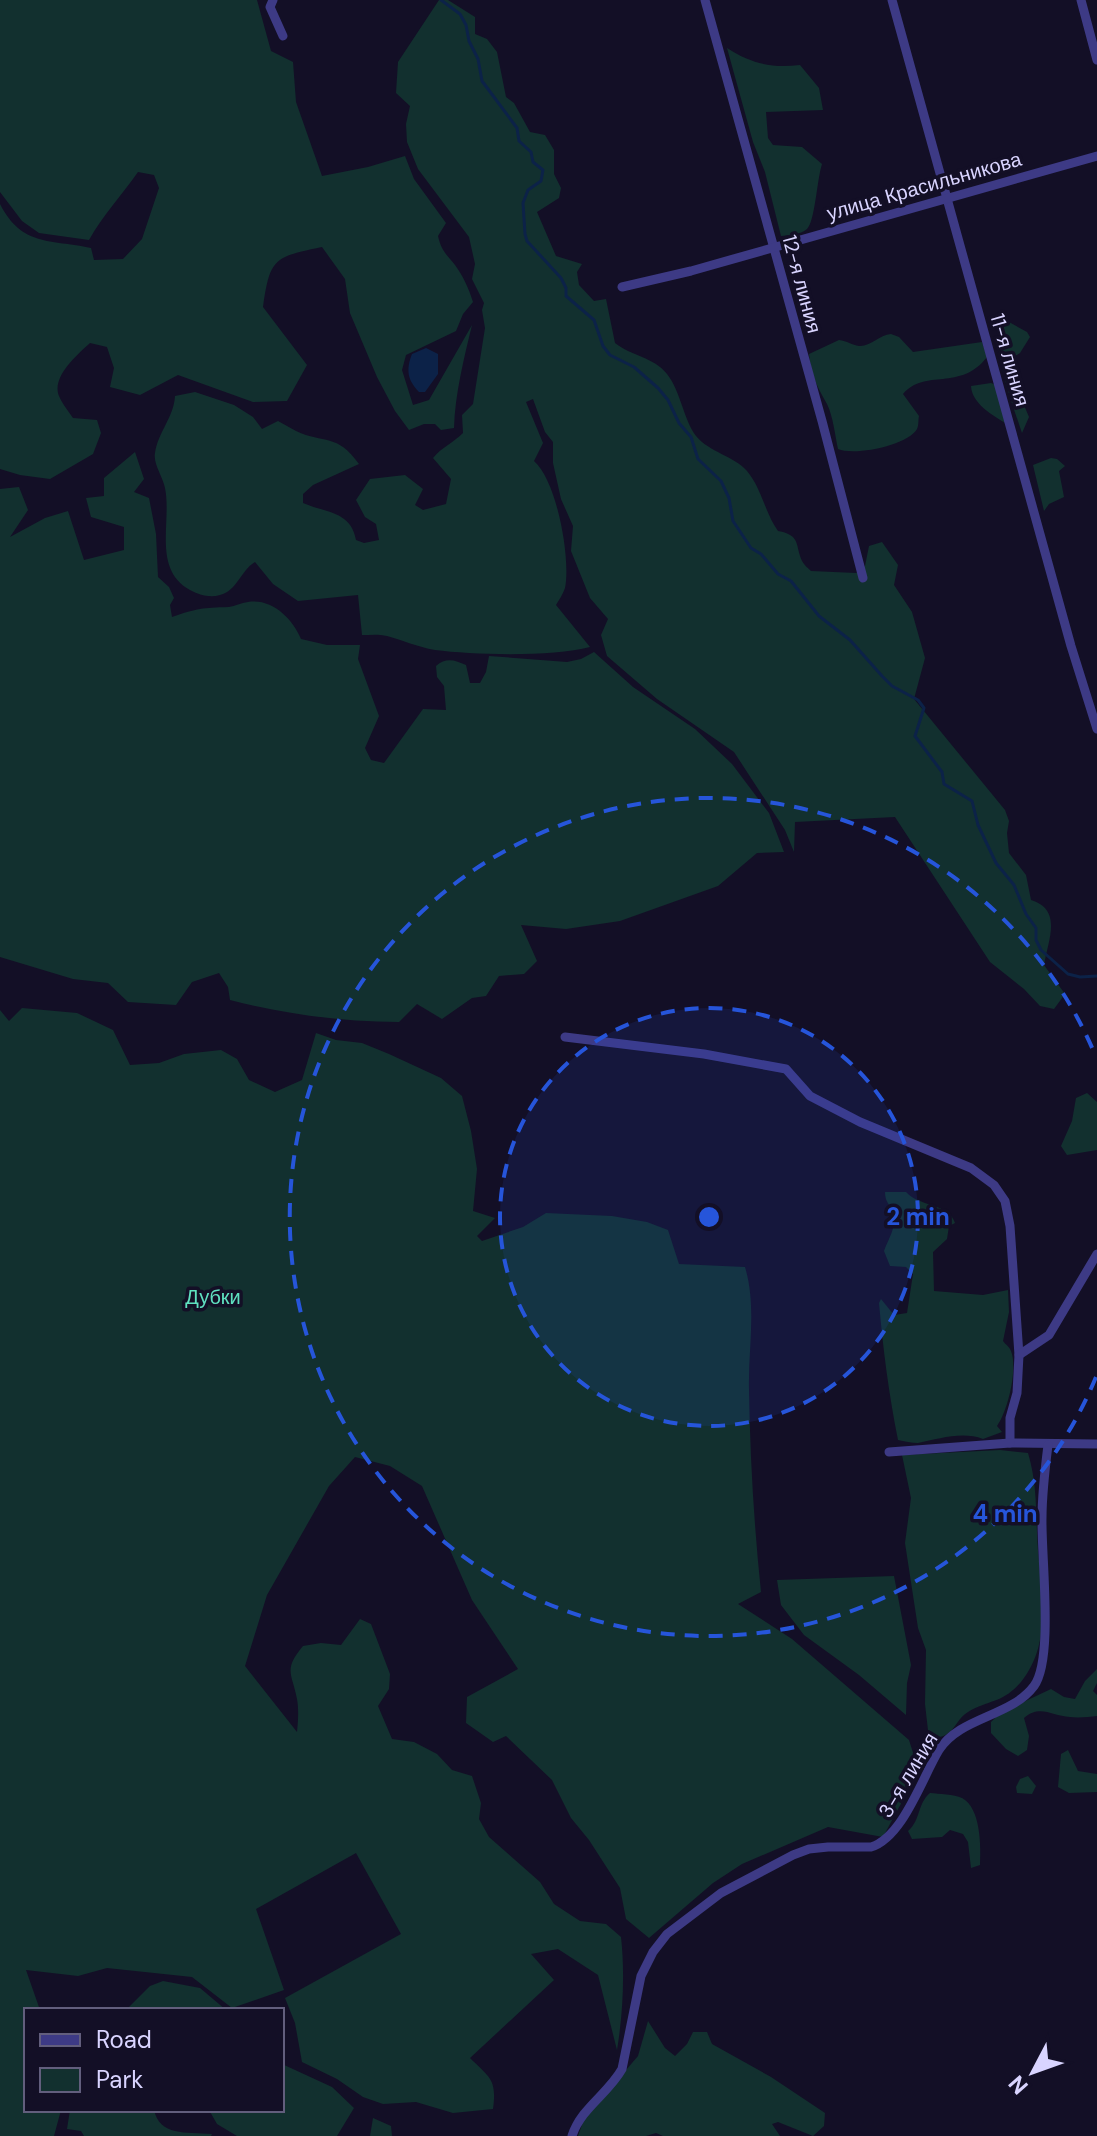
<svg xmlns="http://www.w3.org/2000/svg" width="1097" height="2136" font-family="'DM Sans',sans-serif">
<rect width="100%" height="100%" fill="#130f26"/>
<!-- green -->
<g fill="#12302f">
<path d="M 0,0 L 257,0 L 271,51 L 293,62 L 296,102 L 322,176 L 368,167 L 405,156 L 414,179 L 446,223 L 438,236 C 441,250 446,254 455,265 C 463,276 469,289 473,302 L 463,314 L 456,331 L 406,355 L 402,370 L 413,405 L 429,400 L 472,325 C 464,358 455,394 454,428 L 441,430 L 435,424 L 424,424 L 409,430 L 395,411 L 377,377 L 350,313 L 345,279 L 322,247 C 274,257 270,258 263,307 L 307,365 L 287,401 L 253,402 L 178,375 L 140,395 L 110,387 L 114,368 L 107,347 L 90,343 C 78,354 51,377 59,396 C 62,403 68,411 73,418 L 97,420 L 101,433 L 93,454 L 50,479 L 20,475 L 0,469 L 0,204 C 22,247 50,239 91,248 L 94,260 L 123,259 L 142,239 L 159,188 L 154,175 L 138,172 C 122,195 103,215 89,240 L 39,233 L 22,221 L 0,192 Z"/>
<path d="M 439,0 L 448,0 L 475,17 L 475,34 L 487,39 L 497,52 L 506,97 L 514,103 L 530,132 L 545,135 L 554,150 L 554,174 L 561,188 L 559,198 L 537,212 L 556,256 L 582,264 L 577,272 L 579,285 L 594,301 L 606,299 L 615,343 C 631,356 654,357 667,374 C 681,392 683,418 696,436 C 709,452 734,456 747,471 C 762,489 765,513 778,531 C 801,535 795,545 802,561 C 804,565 808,568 811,571 L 856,573 L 865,566 L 869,546 L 882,542 L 898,565 L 894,585 L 912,612 L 925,658 L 914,699 L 1005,810 L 1009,821 L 1007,833 L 1009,853 L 1026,875 L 1031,900 C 1063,910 1048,940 1044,965 L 1065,994 L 1054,1009 L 1040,1006 L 1024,989 L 990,962 L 895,817 L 795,822 L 794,852 L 785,830 L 734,752 L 657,699 L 607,656 L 601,635 L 608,619 L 590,598 L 571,551 L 573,526 L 561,499 L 553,463 L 553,442 L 545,432 L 533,399 L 526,402 L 543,443 L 534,461 C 557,481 571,559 565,588 C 563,594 559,600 556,605 L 590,647 C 553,657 474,655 435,650 C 417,647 403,640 387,636 C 379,634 370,635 362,635 L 358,595 L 298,601 L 273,584 L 255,562 C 241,570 237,591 220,595 C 210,598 199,595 190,590 C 152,569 172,522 165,488 C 163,477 153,464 155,453 C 158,432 174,417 175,396 L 195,392 L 234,405 L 253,417 L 262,429 L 278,421 C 284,424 290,428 296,431 C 324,444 337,433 359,464 L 313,485 L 303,494 L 303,503 C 326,513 351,511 356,540 L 364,543 L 379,540 L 376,524 L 365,517 L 356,500 L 370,479 L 405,475 L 423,489 L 415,505 L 423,510 L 446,504 L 451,479 L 433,458 C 442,447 453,443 463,433 L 462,415 L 473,404 L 485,328 L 482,310 L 484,303 L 472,279 L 475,264 L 469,237 L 418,169 L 407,142 L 406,124 L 410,106 L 396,93 L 398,62 Z"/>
<path d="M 727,48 C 752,64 771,68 800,65 L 819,88 L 823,110 L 766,112 L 768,138 L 773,145 L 802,147 L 822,164 C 817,179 815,222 807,229 C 800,235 789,235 781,236 L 765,172 L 753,142 Z"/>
<path d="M 1009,322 L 1027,332 L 1030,337 L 1020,353 L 1006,362 L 1022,382 L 1018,391 L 1029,417 L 1022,433 C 1013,406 992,350 1000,324 Z"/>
<path d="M 891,334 L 899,337 L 913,352 L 982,342 L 987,357 C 960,392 925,368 903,394 L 919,416 C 918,420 919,425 917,429 C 907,446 854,456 838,449 C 835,435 833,416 827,404 C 817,387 811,374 809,354 L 839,340 C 847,341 852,345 859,346 C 870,347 879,335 891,334 Z"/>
<path d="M 991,383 L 996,385 L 1013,428 C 998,418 972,406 971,386 Z"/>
<path d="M 135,452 L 144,479 L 134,492 L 149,498 L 156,534 L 158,577 L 169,587 L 174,598 L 170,605 L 172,617 C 198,608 202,608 229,607 C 235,606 241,603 248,602 C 272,598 293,619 301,639 L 327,645 L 360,645 L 358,659 L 379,716 L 365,748 L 371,760 L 384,763 L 423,709 L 446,710 L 444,686 L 437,677 L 436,666 C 446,657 455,660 466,665 L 470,683 L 480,683 L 486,672 L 489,656 L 567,662 L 581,659 L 594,652 L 633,687 L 695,729 L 732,764 L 769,813 L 784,852 L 757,853 L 718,886 L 620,921 L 566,929 L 521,925 L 537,961 L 524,974 L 499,976 L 486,996 L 472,998 L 442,1019 L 417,1004 L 399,1022 C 343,1022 284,1014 230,1000 L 228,987 L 219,973 L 192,982 L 176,1005 L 128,1002 L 108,983 L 73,979 L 0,957 L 0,489 L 19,487 L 28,510 L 10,537 L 45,518 L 68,511 L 84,560 L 124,550 L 124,527 L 91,517 L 86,498 L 104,496 L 104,478 Z"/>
<polygon points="1051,458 1057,459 1065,466 1059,471 1064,497 1049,504 1044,511 1033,465"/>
<path d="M 22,1008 L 77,1013 L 113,1030 L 130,1065 L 159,1063 L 184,1054 L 221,1050 L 237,1059 L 249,1080 L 275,1092 L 302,1080 L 316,1033 L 336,1040 L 362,1043 L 389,1054 L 441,1078 L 462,1096 L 471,1131 L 477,1169 L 473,1211 L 495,1218 L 477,1236 L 482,1241 L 523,1227 L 546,1213 L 612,1216 L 647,1222 L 668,1230 L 679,1264 L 745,1267 C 757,1307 748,1349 749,1389 C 750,1457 754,1525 761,1592 L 738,1604 L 792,1639 L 909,1740 L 915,1759 L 911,1785 L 883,1837 L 828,1827 L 742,1864 L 713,1883 L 649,1938 L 626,1919 L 620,1888 L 589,1840 L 571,1818 L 552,1780 L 506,1736 L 493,1742 L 466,1723 L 467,1697 L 518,1669 L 472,1600 L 422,1486 L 390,1466 L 355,1457 L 329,1486 L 267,1595 L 245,1666 L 297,1732 C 298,1722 299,1710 297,1699 C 292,1673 283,1670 303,1646 L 321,1643 L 341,1645 L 360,1619 L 371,1624 L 390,1674 L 389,1689 L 378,1706 L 392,1739 L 414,1742 L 437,1754 L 452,1770 L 472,1776 L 481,1803 L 479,1819 L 489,1837 L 540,1882 L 554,1904 L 580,1921 L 606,1924 L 621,1937 C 625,1972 623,2014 617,2050 L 598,1975 L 558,1949 L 531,1954 L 554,1980 L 470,2058 C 490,2078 497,2079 493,2109 L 453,2113 L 416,2102 L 383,2104 L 363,2097 L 337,2079 L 302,2062 L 295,2023 L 285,1998 L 401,1934 L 356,1853 L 256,1909 L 284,1990 L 232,2008 L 192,1977 L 107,1968 L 78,1976 L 26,1970 L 40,2010 L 26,2010 L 26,2110 L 61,2110 L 54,2136 L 0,2136 L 0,1010 L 9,1021 Z"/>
<polygon points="1087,1093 1097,1102 1097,1150 1067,1155 1061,1146 1072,1121 1076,1098"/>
<path d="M 885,1192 L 906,1192 C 919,1207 949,1203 955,1223 L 949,1226 L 947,1239 L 933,1252 L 934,1291 L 983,1295 L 1008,1290 L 1009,1312 L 1003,1341 C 1005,1344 1009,1346 1011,1351 C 1018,1368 1008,1411 997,1426 L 1002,1432 L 983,1439 C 962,1431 939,1439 918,1443 C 912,1443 904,1441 898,1440 C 889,1395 883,1349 879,1303 L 881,1299 L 894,1315 L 907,1313 L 913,1274 L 906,1267 L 890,1266 L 884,1251 C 889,1237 898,1226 892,1211 C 889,1203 885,1202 885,1192 Z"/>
<path d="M 1000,1450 L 1028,1453 C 1036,1480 1036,1503 1037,1532 C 1038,1581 1056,1639 1021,1682 C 1002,1704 990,1699 968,1712 C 959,1717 955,1729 947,1734 C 943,1737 934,1738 929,1739 L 925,1704 L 926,1650 L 918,1628 L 905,1543 L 911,1498 L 902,1455 Z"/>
<polygon points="894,1576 911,1665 907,1683 906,1715 859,1675 804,1635 781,1605 777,1580"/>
<path d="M 1097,1669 L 1097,1683 L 1093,1691 L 1097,1695 L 1097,1716 C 1089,1717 1078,1718 1070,1717 C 1052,1716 1040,1704 1024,1718 L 1029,1736 L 1027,1750 L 1018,1756 L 1006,1749 L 991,1733 L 991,1722 L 1000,1713 L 1051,1689 L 1064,1697 L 1075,1699 L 1085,1681 Z"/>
<polygon points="1068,1750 1078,1771 1097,1774 1097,1792 1069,1793 1058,1787 1061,1754"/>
<polygon points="1028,1776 1036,1786 1032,1794 1017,1793 1016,1787 1020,1779"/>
<path d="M 930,1793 C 939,1794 954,1794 962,1798 C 981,1808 981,1847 980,1865 L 971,1868 L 968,1842 L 963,1834 L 950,1830 L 942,1837 L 912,1839 L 908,1831 C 921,1820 917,1804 930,1793 Z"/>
<polygon points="163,1981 200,1988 226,2010 126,2010 150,1986"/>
<polygon points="648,2021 665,2048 675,2056 687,2044 693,2032 707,2032 712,2044 771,2077 825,2113 824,2126 813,2136 778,2122 772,2124 780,2136 663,2136 656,2133 646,2136 578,2136 584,2119 638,2056"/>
<polygon points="282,2064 332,2087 354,2108 337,2136 237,2136 217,2124 209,2110 282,2110"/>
<path d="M 70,2110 L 154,2110 C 160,2136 185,2132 212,2134 L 211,2136 L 84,2136 L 81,2131 L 67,2129 Z"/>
<polygon points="373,2118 391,2126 392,2136 370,2136"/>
</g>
<!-- water -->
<path fill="#0c2248" d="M 426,348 L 438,354 L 438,374 L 425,392 L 419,392 C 407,380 406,369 412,354 Z"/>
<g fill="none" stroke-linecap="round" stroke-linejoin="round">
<!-- stream -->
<polyline stroke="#0c2248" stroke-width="3" points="441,0 460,14 466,25 469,41 478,59 482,81 517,128 519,141 531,152 533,162 543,170 541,181 528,190 523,203 525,234 527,241 561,278 566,288 566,296 594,320 603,346 610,355 634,367 658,388 668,400 679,423 691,437 698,459 721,481 729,498 733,521 751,548 761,554 778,574 791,581 819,616 850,640 882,676 892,686 918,700 924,708 915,736 942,772 944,784 972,801 978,825 996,863 1014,885 1026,914 1036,928 1036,940 1041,950 1068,974 1080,977 1097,976"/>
<!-- minor -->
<g stroke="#3d3a85" stroke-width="9">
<polyline points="273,0 270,7 283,36"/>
<polyline points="705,0 822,421 863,578"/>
<polyline points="892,0 1071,646 1097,729"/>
<polyline points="1081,0 1097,60"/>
<polyline points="622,287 691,271 1097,156"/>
<polyline points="565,1037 704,1054 786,1069 810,1096 860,1122 971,1168 994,1185 1005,1201 1010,1226 1019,1355 1017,1393 1010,1418 1010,1443 1097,1444"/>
<polyline points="1019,1355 1049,1335 1097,1254"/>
<polyline points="889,1452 1010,1443"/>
<path d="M 572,2136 C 581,2108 608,2094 622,2069 L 641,1976 L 653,1952 L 667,1934 L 721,1893 L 793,1855 L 809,1849 L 828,1847 L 871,1847 C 903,1837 922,1778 939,1750 C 960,1717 1011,1717 1034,1686 C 1054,1659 1041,1556 1042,1518 C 1042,1493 1045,1469 1048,1445"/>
</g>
</g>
<!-- distance rings -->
<circle cx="709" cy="1217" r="209" fill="#2655da" fill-opacity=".12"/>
<g fill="none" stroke="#2655da" stroke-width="4" stroke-dasharray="14 10">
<circle cx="709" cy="1217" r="209"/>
<path d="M1096 1377A419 419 0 1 1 1096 1057"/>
</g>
<g text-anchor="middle" stroke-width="7" stroke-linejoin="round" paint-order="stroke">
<!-- street labels -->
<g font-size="20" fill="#d9d4ff" stroke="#130f26">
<text transform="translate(924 186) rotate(-16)" y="7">улица Красильникова</text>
<text transform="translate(802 284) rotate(75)" y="7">12-я линия</text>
<text transform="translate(1010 360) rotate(74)" y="7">11-я линия</text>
<text transform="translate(908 1775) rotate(-59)" y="7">3-я линия</text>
</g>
<!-- park labels -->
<g font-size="20" fill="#5fe0c0" stroke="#130f26">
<text x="213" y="1304">Дубки</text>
</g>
</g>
<circle cx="709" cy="1217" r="12" fill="#2655da" stroke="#130f26" stroke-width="4"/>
<g font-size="24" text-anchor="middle" font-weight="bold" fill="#2655da" stroke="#130f26" stroke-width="7" stroke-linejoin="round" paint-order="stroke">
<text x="918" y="1225">2 min</text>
<text x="1005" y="1522">4 min</text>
</g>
<!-- legend -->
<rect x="24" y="2008" width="260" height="104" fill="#130f26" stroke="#625e7d" stroke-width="2"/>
<rect x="40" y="2034" width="40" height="12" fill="#3d3a85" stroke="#625e7d" stroke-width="2"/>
<text x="96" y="2048" font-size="24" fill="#d9d4ff">Road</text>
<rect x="40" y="2068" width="40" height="24" fill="#12302f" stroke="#625e7d" stroke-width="2"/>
<text x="96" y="2088" font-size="24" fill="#d9d4ff">Park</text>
<!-- north arrow -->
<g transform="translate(1033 2072) rotate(229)" stroke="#130f26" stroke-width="6" paint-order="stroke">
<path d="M0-6L14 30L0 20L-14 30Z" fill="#d9d4ff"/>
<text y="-12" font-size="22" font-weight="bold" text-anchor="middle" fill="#d9d4ff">N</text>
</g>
</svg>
